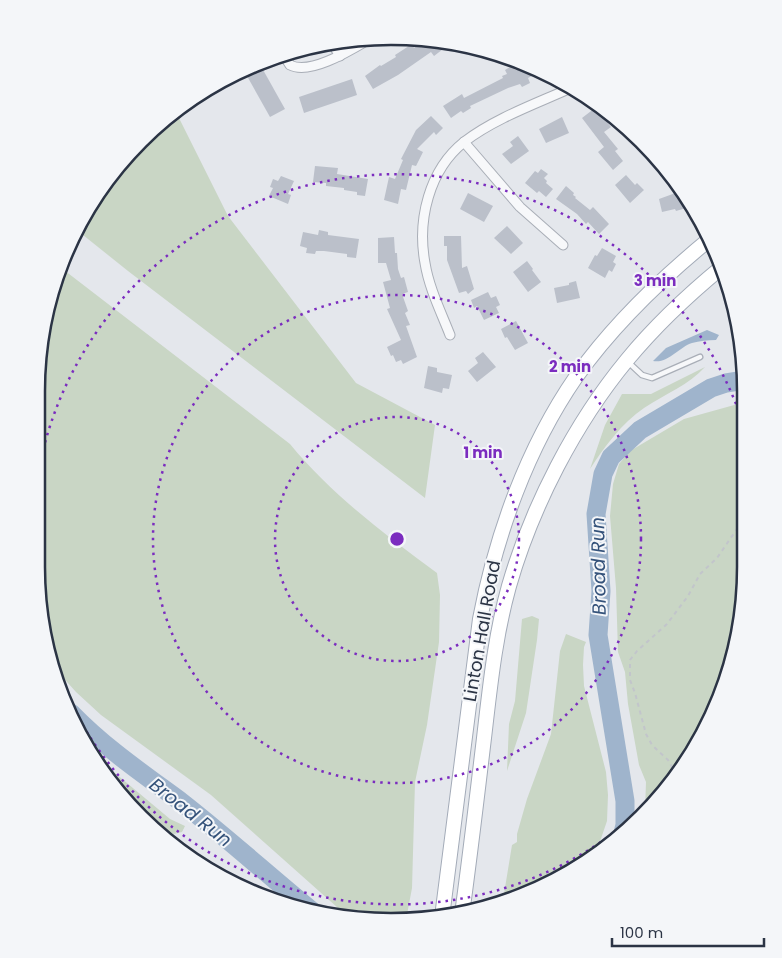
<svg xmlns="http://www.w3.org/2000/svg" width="782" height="958" font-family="Poppins,sans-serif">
<rect width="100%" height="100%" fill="#e4e7ec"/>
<!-- green -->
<g fill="#c9d6c5">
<polygon points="175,110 228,216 356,383 435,425 425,498 128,271 78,231 124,157"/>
<path d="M 60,267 L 290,444 C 331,494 384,534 437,573 L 440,595 L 439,642 L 427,725 L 415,782 L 412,888 L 406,920 L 391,922 L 347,916 L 211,795 L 101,715 L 76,692 L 51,664 L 48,659 L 36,567 L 37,368 Z"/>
<path d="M 705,367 C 689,385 665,394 644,408 C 622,423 604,447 590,469 L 605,425 L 622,394 L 651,394 Z"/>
<polygon points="745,402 745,590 734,659 709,724 672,783 645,810 646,782 639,765 628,704 625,672 618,652 616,588 610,516 613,484 619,464 630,451 684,419"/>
<polygon points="532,616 539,619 537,640 526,713 507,771 509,724 515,701 522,619"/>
<polygon points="566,634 586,642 584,647 583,665 584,686 606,772 608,795 607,821 595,856 548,885 503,900 512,845 517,842 517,834 527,799 551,734 560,651"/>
<polygon points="91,753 170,819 185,826 182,832 174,834 167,831 154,823 146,816 133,809"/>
</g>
<!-- water -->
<path fill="#9fb4cc" d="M 707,330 L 719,335 L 716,340 C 708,340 699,341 692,343 C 679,347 668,364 653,361 L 666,348 Z"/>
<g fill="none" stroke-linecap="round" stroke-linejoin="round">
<!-- river -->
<g stroke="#9fb4cc" stroke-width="19">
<path d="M 71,713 C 104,747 142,773 180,801 C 225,836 268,875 312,911"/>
<polyline points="623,833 625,825 625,801 598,635 601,591 596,514 603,474 611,457 640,430 711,388 726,383 745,380"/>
</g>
</g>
<!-- building -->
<g fill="#bbc0ca">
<polygon points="427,39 451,43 434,56 431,52 398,75 373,89 365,76 380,65 381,66 396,57 395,55 412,44 414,48"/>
<polygon points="513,65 515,70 526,65 541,71 528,78 530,83 522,87 520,84 508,88 470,106 471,108 463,113 461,111 451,118 443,106 462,94 464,98 503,78 502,76 507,74 505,70"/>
<polygon points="262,68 285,109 270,117 247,76"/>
<polygon points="352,79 357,95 304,113 299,97"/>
<polygon points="595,108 611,127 604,132 618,149 615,151 623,161 613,170 598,152 604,147 582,118"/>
<polygon points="431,116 443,128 436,135 434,132 417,149 423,152 416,166 412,165 406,190 401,189 398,204 384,200 389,177 395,179 403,160 401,159 416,130"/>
<polygon points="562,117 569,133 546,143 539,129"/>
<polygon points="518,136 529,151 511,164 502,154 513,146 510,142"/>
<polygon points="315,166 338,168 337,174 368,179 365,196 357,195 357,192 344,190 344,188 326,186 326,183 313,182"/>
<polygon points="541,169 548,174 544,178 547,181 546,183 553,189 546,197 539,191 537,193 525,183 535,171 538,173"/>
<polygon points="626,175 635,185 637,183 644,190 630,203 615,185"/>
<polygon points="281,176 294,181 288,194 291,195 288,204 269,196 273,188 270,187 273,179 278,181"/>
<polygon points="566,186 574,193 573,195 576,197 575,198 590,210 593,207 609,224 599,234 588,222 586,224 577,214 556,199"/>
<polygon points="681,191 686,208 676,211 675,209 662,212 659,199"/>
<polygon points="468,193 493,206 484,222 460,209"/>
<polygon points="507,226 523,243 511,254 494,238"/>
<polygon points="319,230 328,232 328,235 359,239 356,258 347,257 347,254 324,251 316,251 315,254 306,253 307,248 300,246 303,232 318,235"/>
<polygon points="444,236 461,236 462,268 467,266 474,289 468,294 466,291 459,293 447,260 447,246 444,246"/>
<polygon points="394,237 395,253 397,253 398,269 401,278 404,277 408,292 402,294 408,311 405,313 410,325 406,326 417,357 403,364 401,360 396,362 393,355 391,356 387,347 401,340 387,309 390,308 383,282 391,280 386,263 378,263 378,238"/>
<polygon points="602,248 616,256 613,262 616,264 612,272 609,270 605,278 588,268 595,255 597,256"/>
<polygon points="527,261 533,269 532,270 541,282 528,292 513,272"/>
<polygon points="576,281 580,298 557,303 554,288 569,285 569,283"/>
<polygon points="488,292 491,298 496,296 500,305 496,307 499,313 484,320 477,306 474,308 471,300"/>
<polygon points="516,321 528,343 515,350 507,337 505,338 501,329"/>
<polygon points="483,352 496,367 477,382 468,371 478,363 475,358"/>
<polygon points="428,366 437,368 437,372 452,375 449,389 443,388 442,393 424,388"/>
</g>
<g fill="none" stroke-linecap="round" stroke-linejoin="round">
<!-- service casing -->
<g stroke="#a9aeb7" stroke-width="7">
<polyline id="service" points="627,361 642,375 652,378 700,357"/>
</g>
<!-- minor casing -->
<g stroke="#a9aeb7" stroke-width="11">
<g id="minor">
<polyline points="332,43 340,56"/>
<path d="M 283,54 L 290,65 C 311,76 354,48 373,37"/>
<polyline points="464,142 520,207 563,245"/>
<path d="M 450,335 C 441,312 429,288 425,263 C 417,220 429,170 464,142 C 495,118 538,103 573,87"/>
</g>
</g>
<!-- primary casing -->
<g stroke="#a3abb8" stroke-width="16">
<g id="primary">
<path d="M 462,914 C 470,856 477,797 484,738 C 490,687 495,636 509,586 C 532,506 575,423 627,360 C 655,326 688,295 722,267"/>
<path d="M 442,917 L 480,619 C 496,535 527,448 576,377 C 613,325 662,278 711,238"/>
</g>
</g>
<!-- path -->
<path stroke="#c2c5cb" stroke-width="2" stroke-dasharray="4 4" stroke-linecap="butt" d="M 658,797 C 660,786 668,778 672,767 L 668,760 L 652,745 L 646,734 L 635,693 L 630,680 L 630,660 L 637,651 L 667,624 L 688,596 L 700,574 L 717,558 L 739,526 L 745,522"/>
<!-- service -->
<use href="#service" stroke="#f7f8fa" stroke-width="4.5"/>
<!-- minor -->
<use href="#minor" stroke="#f7f8fa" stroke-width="9"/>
<!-- primary -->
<use href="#primary" stroke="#fff" stroke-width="14"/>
</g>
<!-- distance rings -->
<g fill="none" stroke="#7b2cbf" stroke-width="2.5" stroke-dasharray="2.5 5">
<circle cx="397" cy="539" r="122"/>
<circle cx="397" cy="539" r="244"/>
<path d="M683 766A365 365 0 0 1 46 640M37 479A365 365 0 0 1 744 426"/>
</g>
<g text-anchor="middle" stroke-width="4" stroke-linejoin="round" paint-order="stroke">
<!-- street labels -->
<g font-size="18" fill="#2b3445" stroke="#f4f6f9">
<text transform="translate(482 631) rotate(-80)" y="6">Linton Hall Road</text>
</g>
<!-- water labels -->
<g font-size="19" font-style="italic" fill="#34527a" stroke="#f4f6f9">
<text transform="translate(598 566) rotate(-91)" y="7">Broad Run</text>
<text transform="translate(191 812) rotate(38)" y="7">Broad Run</text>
</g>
</g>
<!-- crop -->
<path d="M0 0H782V958H0ZM391 45H391A346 346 0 0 1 737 391V567A346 346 0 0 1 391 913H391A346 346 0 0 1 45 567V391A346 346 0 0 1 391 45Z" fill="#f4f6f9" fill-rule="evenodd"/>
<path fill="none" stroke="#2b3445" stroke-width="2.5" d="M391 45H391A346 346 0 0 1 737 391V567A346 346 0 0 1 391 913H391A346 346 0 0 1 45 567V391A346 346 0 0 1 391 45Z"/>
<circle cx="397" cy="539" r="8" fill="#7b2cbf" stroke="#f4f6f9" stroke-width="2.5"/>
<g font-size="15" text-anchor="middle" font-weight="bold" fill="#7b2cbf" stroke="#f4f6f9" stroke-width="4" stroke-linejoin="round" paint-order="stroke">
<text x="655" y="286">3 min</text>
<text x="570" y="372">2 min</text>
<text x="483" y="458">1 min</text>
</g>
<!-- scale -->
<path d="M612 938v8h152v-8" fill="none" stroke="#2b3445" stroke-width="2.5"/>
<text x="620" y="938" font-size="15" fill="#2b3445" stroke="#f4f6f9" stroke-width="4" paint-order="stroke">100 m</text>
</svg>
